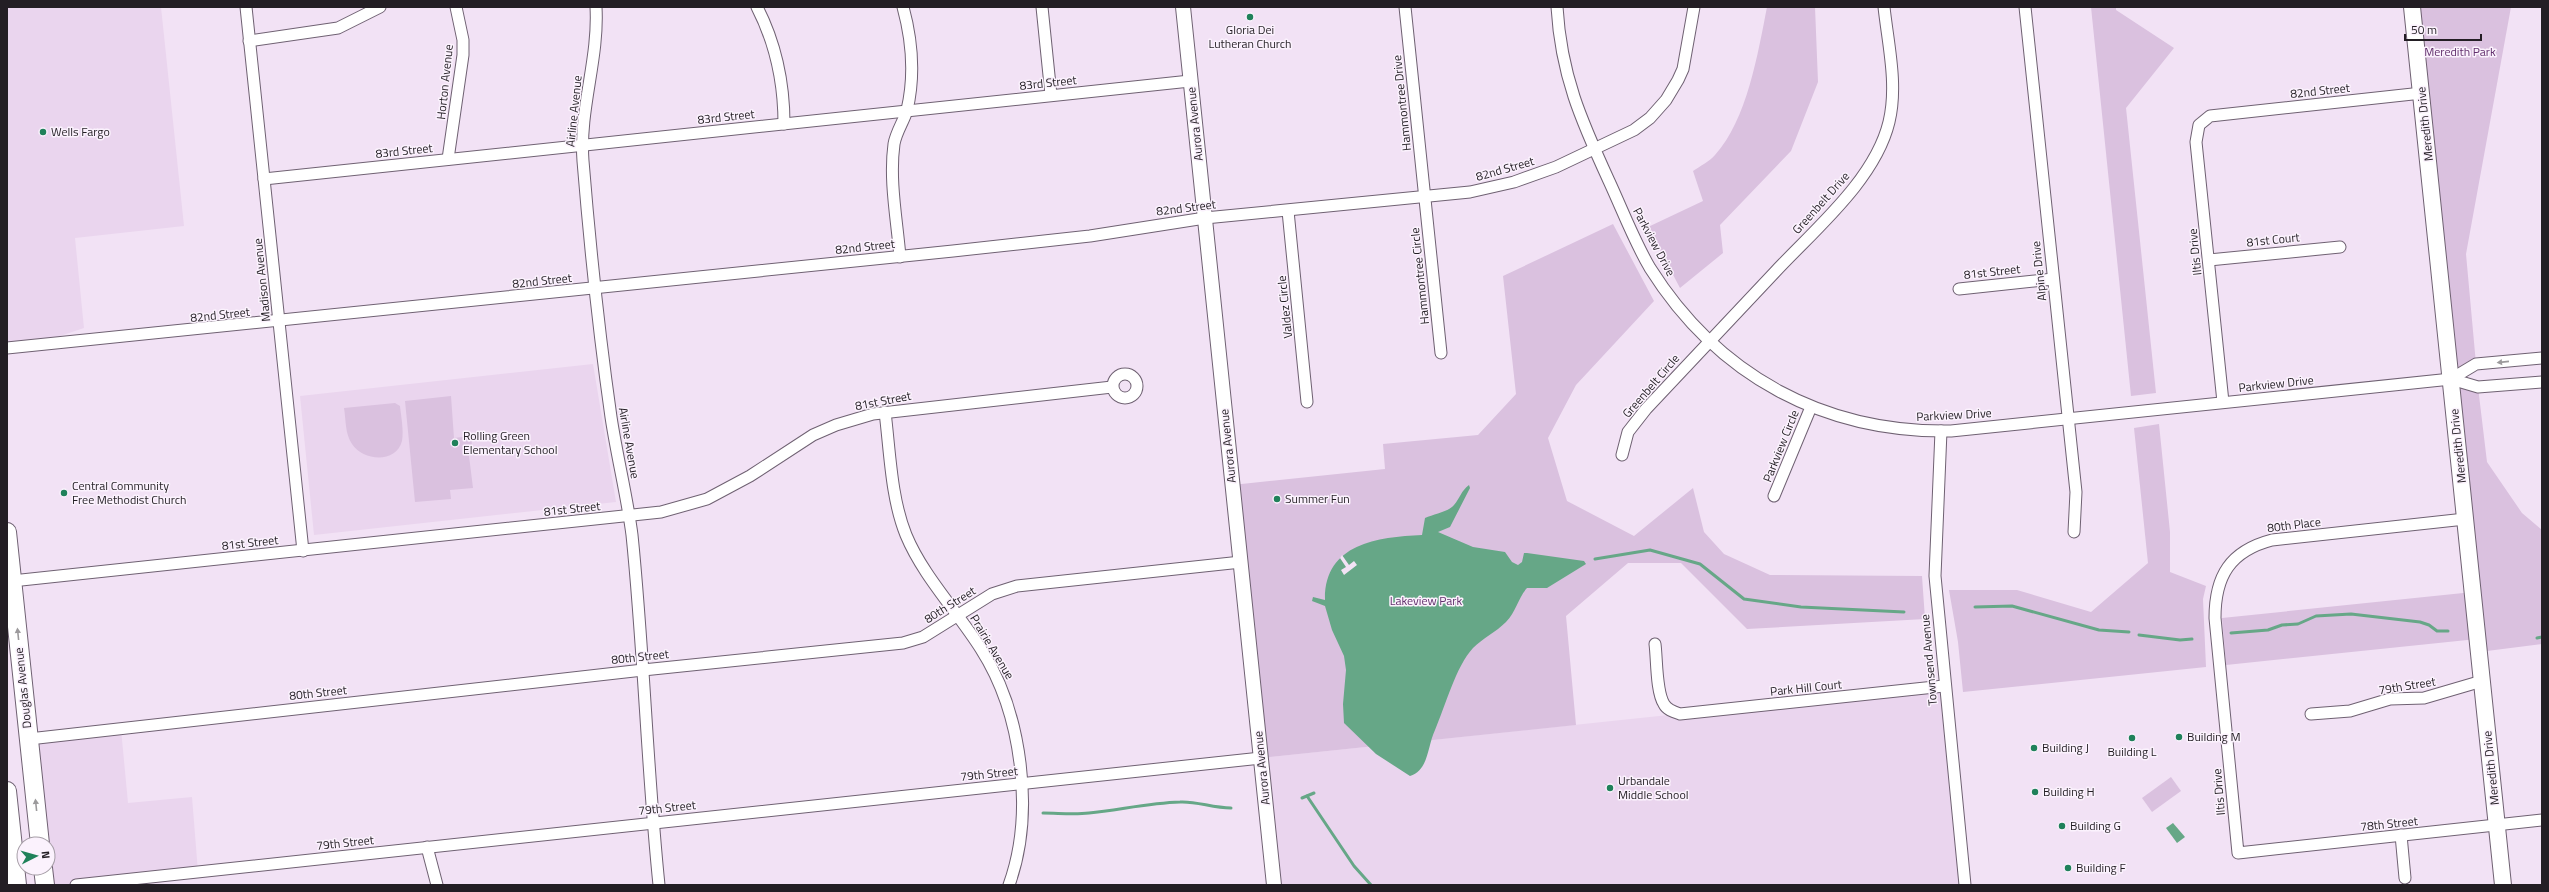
<svg xmlns="http://www.w3.org/2000/svg" width="2549" height="892" font-family="'Titillium Web',sans-serif">
<rect width="100%" height="100%" fill="#f2e2f5"/>
<!-- built -->
<g fill="#ead5ee">
<polygon points="7,7 161,7 184,226 75,238 84,328 36,344 7,348"/>
<polygon points="593,364 616,502 314,535 300,396"/>
<polygon points="1944,686 1965,885 1274,885 1261,758"/>
<polygon points="121,729 128,803 192,797 198,872 77,885 45,885 48,868 48,844 29,739"/>
</g>
<!-- green -->
<g fill="#dac1df">
<path d="M 1767,7 L 1815,7 L 1818,82 L 1791,151 L 1720,225 L 1723,253 L 1680,288 L 1648,227 L 1703,201 L 1693,171 C 1700,166 1709,162 1715,155 C 1747,120 1758,53 1767,7 Z"/>
<polygon points="2091,7 2116,7 2116,10 2174,48 2126,108 2156,393 2131,396"/>
<polygon points="2412,7 2511,7 2466,254 2476,364 2451,379 2478,387 2487,462 2522,513 2542,530 2542,644 2479,652 2477,639 2226,665 2222,618 2473,592"/>
<polygon points="1613,224 1654,301 1576,385 1548,438 1567,501 1634,536 1693,488 1704,532 1724,554 1770,575 1922,576 1925,619 1747,629 1681,563 1628,563 1566,616 1576,725 1261,758 1232,485 1385,469 1383,444 1478,435 1516,394 1503,276"/>
<polygon points="451,396 454,438 471,436 473,455 469,456 473,488 450,490 451,499 415,502 405,401"/>
<path d="M 395,403 L 400,406 C 401,416 404,431 402,441 C 396,464 363,461 352,444 C 345,434 346,420 344,408 Z"/>
<polygon points="2159,424 2170,532 2170,572 2206,586 2203,599 2206,667 1963,692 1958,642 1949,590 2017,590 2091,612 2148,563 2134,428"/>
<polygon points="2171,777 2181,791 2152,812 2142,798"/>
</g>
<!-- water -->
<g fill="#66a787">
<path d="M 1469,485 L 1470,488 L 1450,527 L 1438,532 L 1473,547 L 1505,552 L 1512,562 L 1518,565 L 1522,562 L 1524,553 L 1527,553 L 1584,561 L 1586,564 L 1547,588 L 1527,588 C 1518,598 1516,612 1506,622 C 1496,632 1483,638 1473,648 C 1456,666 1445,707 1435,730 C 1427,747 1429,770 1410,776 L 1376,754 L 1344,723 L 1343,704 L 1346,670 L 1344,656 L 1332,630 L 1325,606 L 1312,601 L 1313,597 L 1325,600 C 1324,544 1377,537 1422,535 L 1425,518 C 1434,514 1448,512 1454,505 C 1460,498 1461,491 1469,485 Z"/>
<polygon points="2173,823 2185,837 2177,843 2166,828"/>
</g>
<!-- pier -->
<polygon fill="#f2e2f5" points="1342,555 1349,565 1354,561 1357,565 1344,575 1341,570 1346,567 1340,558"/>
<g fill="none" stroke-linecap="round" stroke-linejoin="round">
<!-- stream -->
<g stroke="#66a787" stroke-width="3">
<polyline points="1595,559 1650,550 1700,564 1744,599 1801,607 1904,612"/>
<polyline points="1975,607 2012,606 2099,630 2129,632"/>
<polyline points="2231,633 2268,630 2282,625 2298,624 2316,616 2351,614 2420,622 2429,625 2437,631 2448,631"/>
<polyline points="2139,635 2180,640 2192,639"/>
<polyline points="2537,638 2542,637"/>
<polyline points="1307,796 1354,866 1371,885"/>
<polyline points="1302,798 1314,793"/>
<path d="M 1043,813 C 1058,813 1074,815 1089,813 C 1119,810 1149,803 1180,802 C 1197,801 1212,808 1231,808"/>
</g>
<!-- minor casing -->
<g stroke="#6f6172" stroke-width="13">
<g id="minor">
<polyline points="246,7 303,551"/>
<path d="M 596,7 C 599,59 579,109 583,161 C 590,247 599,333 611,417 C 617,457 627,496 632,535 C 644,652 647,769 659,885"/>
<path d="M 757,7 C 776,44 784,82 784,124"/>
<polyline points="1042,7 1051,95"/>
<polyline points="1405,7 1441,353"/>
<path d="M 1557,7 C 1561,75 1581,120 1609,181 C 1622,209 1634,241 1650,268 C 1718,376 1824,433 1951,431 L 2451,379 L 2478,387 L 2542,382"/>
<polyline points="2025,7 2076,492 2074,532"/>
<polyline points="249,41 338,28 380,7"/>
<polyline points="448,159 463,55 463,40 456,7"/>
<polyline points="264,179 1190,81"/>
<polyline points="1288,211 1307,402"/>
<path d="M 900,257 C 897,220 889,181 894,144 C 896,132 904,121 907,110 C 915,76 912,40 903,7"/>
<polyline points="2209,260 2340,247"/>
<polyline points="1959,289 2053,279"/>
<polyline points="7,348 953,251 1090,236 1205,218 1470,192 1514,182 1556,167 1634,130 1650,118 1666,100 1678,80 1683,69 1694,7"/>
<circle cx="1125" cy="386" r="12"/>
<polyline points="2451,379 2476,364 2542,358"/>
<polyline points="2223,402 2196,142 2199,125 2210,116 2422,93"/>
<path d="M 885,412 C 890,452 891,498 906,535 C 923,576 957,611 981,649 C 1022,713 1035,813 1009,885"/>
<polyline points="1941,431 1935,576 1965,885"/>
<path d="M 1622,455 L 1628,432 L 1646,409 C 1689,363 1732,318 1775,272 C 1814,230 1875,180 1889,122 C 1898,85 1888,44 1884,7"/>
<polyline points="1774,496 1811,407"/>
<path d="M 2465,519 L 2272,540 C 2230,551 2215,576 2215,618 L 2238,853 L 2542,820"/>
<polyline points="12,581 661,512 707,499 750,476 813,435 836,425 873,414 1112,387"/>
<path d="M 1655,644 C 1657,659 1656,692 1664,704 C 1667,710 1674,712 1680,714 L 1944,686"/>
<polyline points="2311,714 2350,711 2390,699 2424,698 2482,681"/>
<polyline points="29,739 643,670 903,643 923,637 992,594 1017,586 1241,562"/>
<polyline points="2401,835 2405,878"/>
<polyline points="427,847 437,885"/>
<polyline points="76,885 1261,758"/>
</g>
</g>
<!-- tertiary casing -->
<g stroke="#6f6172" stroke-width="16">
<polyline id="tertiary" points="1183,7 1274,885"/>
</g>
<!-- secondary casing -->
<g stroke="#6f6172" stroke-width="18">
<polyline id="secondary" points="2412,7 2503,885"/>
</g>
<!-- primary casing -->
<g stroke="#6f6172" stroke-width="20">
<g id="primary">
<polyline points="7,532 40,844"/>
<polyline points="7,791 17,885"/>
<polyline points="43,868 45,885"/>
</g>
</g>
<!-- minor -->
<use href="#minor" stroke="#fff" stroke-width="11"/>
<!-- tertiary -->
<use href="#tertiary" stroke="#fff" stroke-width="14"/>
<!-- secondary -->
<use href="#secondary" stroke="#fff" stroke-width="16"/>
<!-- primary -->
<use href="#primary" stroke="#fff" stroke-width="18"/>
</g>
<!-- one-way arrows -->
<defs><path id="oneway-solid" d="M-6-.8H1V-3.2L6.5 0L1 3.2V.8H-6Z"/></defs>
<g fill="#9c9a9c">
<use href="#oneway-solid" transform="translate(2503 362) rotate(174)"/>
<use href="#oneway-solid" transform="translate(18 634) rotate(-96)"/>
<use href="#oneway-solid" transform="translate(36 805) rotate(-96)"/>
</g>
<!-- markers -->
<g fill="#1f815a" stroke="#fbf2fd" stroke-width="1.5">
<circle cx="1250" cy="17" r="4"/>
<circle cx="43" cy="132" r="4"/>
<circle cx="455" cy="443" r="4"/>
<circle cx="64" cy="493" r="4"/>
<circle cx="1277" cy="499" r="4"/>
<circle cx="2179" cy="737" r="4"/>
<circle cx="2132" cy="738" r="4"/>
<circle cx="2034" cy="748" r="4"/>
<circle cx="1610" cy="788" r="4"/>
<circle cx="2035" cy="792" r="4"/>
<circle cx="2062" cy="826" r="4"/>
<circle cx="2068" cy="868" r="4"/>
</g>
<g text-anchor="middle" stroke-width="3" stroke-linejoin="round" paint-order="stroke">
<!-- poi labels -->
<g font-size="12" fill="#231e24" stroke="#fbf2fd" text-anchor="start">
<text x="1250" y="34" text-anchor="middle">Gloria Dei<tspan x="1250" dy="14">Lutheran Church</tspan></text>
<text x="51" y="136">Wells Fargo</text>
<text x="463" y="440">Rolling Green<tspan x="463" dy="14">Elementary School</tspan></text>
<text x="72" y="490">Central Community<tspan x="72" dy="14">Free Methodist Church</tspan></text>
<text x="1285" y="503">Summer Fun</text>
<text x="2187" y="741">Building M</text>
<text x="2042" y="752">Building J</text>
<text x="2132" y="756" text-anchor="middle">Building L</text>
<text x="1618" y="785">Urbandale<tspan x="1618" dy="14">Middle School</tspan></text>
<text x="2043" y="796">Building H</text>
<text x="2070" y="830">Building G</text>
<text x="2076" y="872">Building F</text>
</g>
<!-- park labels -->
<g font-size="12" fill="#612f6c" stroke="#fbf2fd">
<text x="2460" y="56">Meredith Park</text>
<text x="1426" y="605">Lakeview Park</text>
</g>
<!-- street labels -->
<g font-size="12" fill="#231e24" stroke="#fbf2fd">
<text transform="translate(445 82) rotate(-84)" y="4">Horton Avenue</text>
<text transform="translate(1048 83) rotate(-6)" y="4">83rd Street</text>
<text transform="translate(2320 91) rotate(-6)" y="4">82nd Street</text>
<text transform="translate(1402 103) rotate(-96)" y="4">Hammontree Drive</text>
<text transform="translate(574 111) rotate(-84)" y="4">Airline Avenue</text>
<text transform="translate(726 117) rotate(-6)" y="4">83rd Street</text>
<text transform="translate(1195 124) rotate(-96)" y="4">Aurora Avenue</text>
<text transform="translate(2425 124) rotate(-96)" y="4">Meredith Drive</text>
<text transform="translate(404 151) rotate(-6)" y="4">83rd Street</text>
<text transform="translate(1505 169) rotate(-16)" y="4">82nd Street</text>
<text transform="translate(1821 203) rotate(-48)" y="4">Greenbelt Drive</text>
<text transform="translate(1186 208) rotate(-7)" y="4">82nd Street</text>
<text transform="translate(2273 240) rotate(-6)" y="4">81st Court</text>
<text transform="translate(1654 242) rotate(62)" y="4">Parkview Drive</text>
<text transform="translate(865 247) rotate(-6)" y="4">82nd Street</text>
<text transform="translate(2195 252) rotate(-96)" y="4">Iltis Drive</text>
<text transform="translate(2039 271) rotate(-96)" y="4">Alpine Drive</text>
<text transform="translate(1992 272) rotate(-6)" y="4">81st Street</text>
<text transform="translate(1420 276) rotate(-96)" y="4">Hammontree Circle</text>
<text transform="translate(262 280) rotate(-96)" y="4">Madison Avenue</text>
<text transform="translate(542 281) rotate(-6)" y="4">82nd Street</text>
<text transform="translate(1285 307) rotate(-96)" y="4">Valdez Circle</text>
<text transform="translate(220 315) rotate(-6)" y="4">82nd Street</text>
<text transform="translate(2276 384) rotate(-6)" y="4">Parkview Drive</text>
<text transform="translate(1651 386) rotate(-49)" y="4">Greenbelt Circle</text>
<text transform="translate(883 401) rotate(-11)" y="4">81st Street</text>
<text transform="translate(1954 415) rotate(-3)" y="4">Parkview Drive</text>
<text transform="translate(629 443) rotate(80)" y="4">Airline Avenue</text>
<text transform="translate(1228 446) rotate(-96)" y="4">Aurora Avenue</text>
<text transform="translate(1781 446) rotate(-68)" y="4">Parkview Circle</text>
<text transform="translate(2458 446) rotate(-96)" y="4">Meredith Drive</text>
<text transform="translate(572 509) rotate(-6)" y="4">81st Street</text>
<text transform="translate(2294 525) rotate(-7)" y="4">80th Place</text>
<text transform="translate(250 543) rotate(-6)" y="4">81st Street</text>
<text transform="translate(950 605) rotate(-32)" y="4">80th Street</text>
<text transform="translate(992 647) rotate(59)" y="4">Prairie Avenue</text>
<text transform="translate(640 657) rotate(-6)" y="4">80th Street</text>
<text transform="translate(1929 660) rotate(-95)" y="4">Townsend Avenue</text>
<text transform="translate(2407 686) rotate(-9)" y="4">79th Street</text>
<text transform="translate(23 688) rotate(-96)" y="4">Douglas Avenue</text>
<text transform="translate(1806 688) rotate(-6)" y="4">Park Hill Court</text>
<text transform="translate(318 693) rotate(-6)" y="4">80th Street</text>
<text transform="translate(1262 768) rotate(-96)" y="4">Aurora Avenue</text>
<text transform="translate(2491 768) rotate(-96)" y="4">Meredith Drive</text>
<text transform="translate(989 774) rotate(-6)" y="4">79th Street</text>
<text transform="translate(2219 792) rotate(-95)" y="4">Iltis Drive</text>
<text transform="translate(667 808) rotate(-6)" y="4">79th Street</text>
<text transform="translate(2389 824) rotate(-6)" y="4">78th Street</text>
<text transform="translate(345 843) rotate(-6)" y="4">79th Street</text>
</g>
</g>
<!-- border -->
<rect width="2549" height="892" fill="none" stroke="#231e24" stroke-width="16"/>
<!-- north arrow -->
<g transform="translate(36 856) rotate(84)"><circle r="19" fill="#fbf2fd" stroke="#a59da6"/>
<path d="M0-3L7 15L0 10L-7 15Z" fill="#1f815a"/>
<text y="-6" font-size="11" font-weight="bold" text-anchor="middle" fill="#231e24">N</text>
</g>
<!-- scale -->
<path d="M2405 34v6h76v-6" fill="none" stroke="#231e24" stroke-width="2"/>
<text x="2411" y="34" font-size="12" fill="#231e24" stroke="#fbf2fd" stroke-width="3" paint-order="stroke">50 m</text>
</svg>
